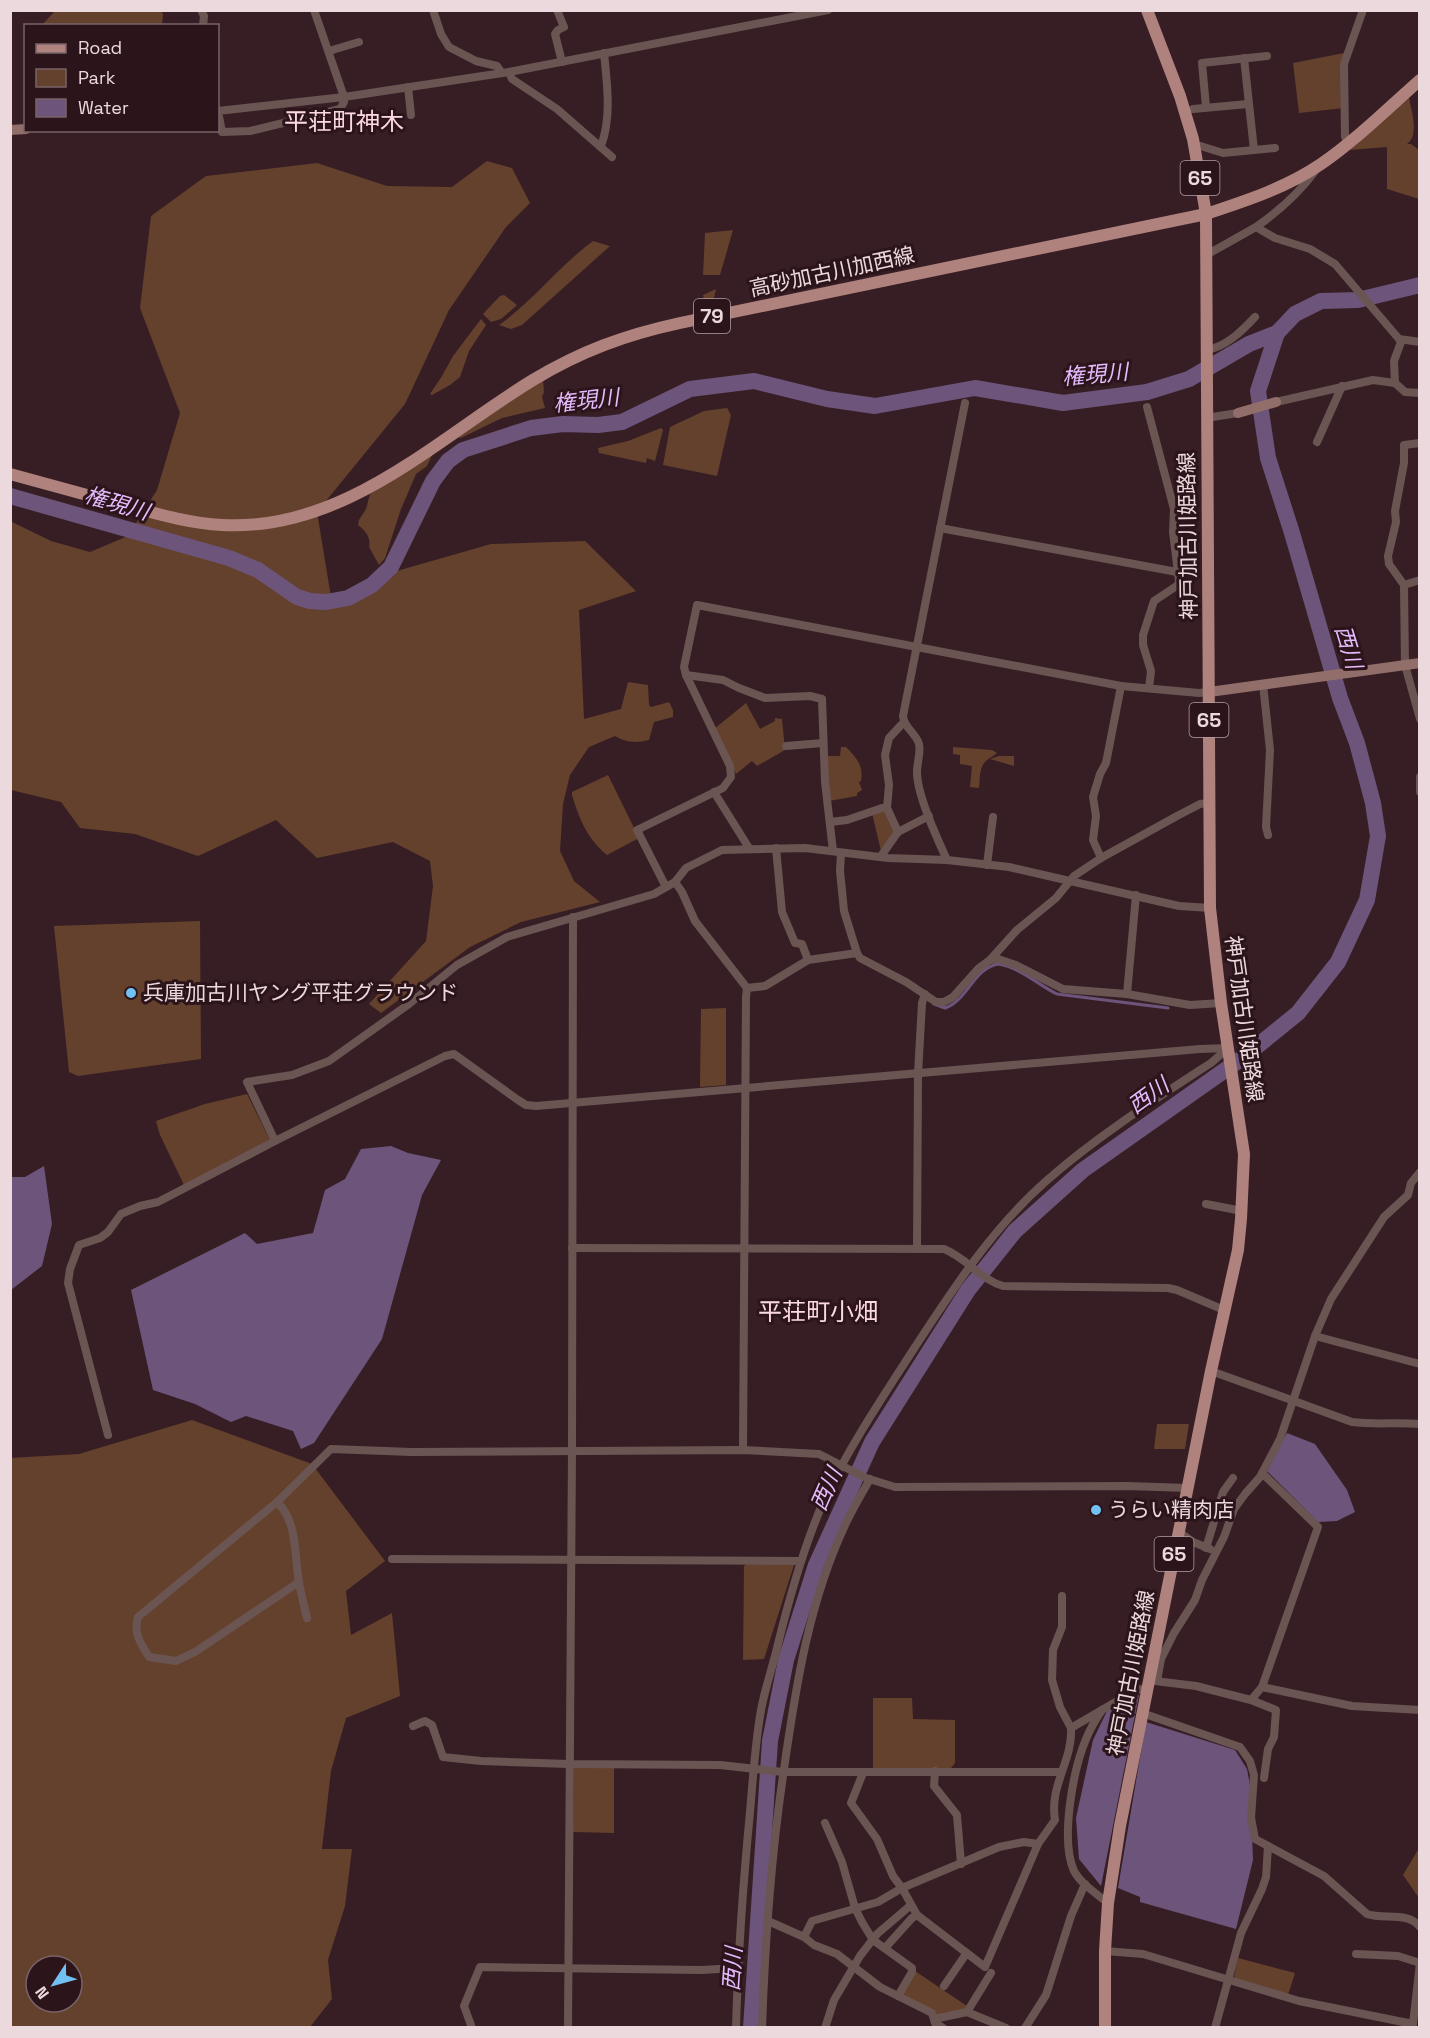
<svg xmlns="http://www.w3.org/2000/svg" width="1430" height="2038" font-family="'Space Grotesk','Noto Sans JP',sans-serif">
<rect width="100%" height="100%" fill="#371e25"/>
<!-- green -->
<g fill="#64412c" fill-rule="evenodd">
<polygon points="161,11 163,14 162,25 42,25 55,11"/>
<polygon points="1344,53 1344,108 1299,113 1293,63"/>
<path d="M 1409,97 C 1411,110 1420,135 1407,144 L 1411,144 L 1419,150 L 1419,199 L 1387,189 L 1387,147 L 1350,150 Z"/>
<path d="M 487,161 L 512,168 L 530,203 L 506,227 L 449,310 L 405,404 L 317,512 L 331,597 L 383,575 L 491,544 L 585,541 L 636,591 L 579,610 L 584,719 L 621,709 L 628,682 L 648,685 L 649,705 L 651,707 L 669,702 L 673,710 L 673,717 L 654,722 L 649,740 C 636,743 627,743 615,736 L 589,747 L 570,775 L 563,804 L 560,851 L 574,881 L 600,902 L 521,922 L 470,947 L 381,1013 L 369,1004 L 426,941 L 433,886 L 430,861 L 393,842 L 317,858 L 276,820 L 198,856 L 135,834 L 80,828 L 61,802 L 11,790 L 10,521 L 51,541 L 90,552 L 128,536 L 157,490 L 180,413 L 140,308 L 151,216 L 206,176 L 317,163 L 387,186 L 452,187 Z"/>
<polygon points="733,230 720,275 703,275 705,233"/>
<path d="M 593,241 L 610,246 L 522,325 L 511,329 L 499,325 C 533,301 559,266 593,241 Z"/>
<polygon points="716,289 712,307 706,308 703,295"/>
<polygon points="504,295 517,305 501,319 491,322 483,314 500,296"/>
<polygon points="481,319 486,325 469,351 460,377 450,385 432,395 430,394 442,376 453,356"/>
<polygon points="543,379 544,392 542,397 545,408 502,418 461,438 457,437"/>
<polygon points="727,408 731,415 717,476 663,465 670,427 704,411"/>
<polygon points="661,428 663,430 655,461 647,458 646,463 599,453 598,448 628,441"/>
<path d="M 433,453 L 427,466 L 416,474 L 401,509 L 385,558 L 379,565 L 369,547 C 371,538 366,531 358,525 L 359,520 L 366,509 L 370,494 Z"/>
<polygon points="746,703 760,729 775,721 775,718 782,719 785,750 757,766 752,761 736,774 714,729"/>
<path d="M 841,747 L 846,747 C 856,757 864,766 861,781 L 859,782 L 862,790 L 857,793 L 857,796 L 829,801 L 827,756 L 840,756 Z"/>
<path d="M 953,747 L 992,750 L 997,753 C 993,757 988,758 985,762 C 979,768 980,780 979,788 L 970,787 L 972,766 L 960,764 L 960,755 L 953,754 Z"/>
<polygon points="999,756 1014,756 1014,766 990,759"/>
<path d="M 608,775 L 639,838 L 607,855 C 587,839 579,818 572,795 L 572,792 Z"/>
<polygon points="885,809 896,832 881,851 872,813"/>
<polygon points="200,921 201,1059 78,1076 69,1072 54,926"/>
<polygon points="726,1008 726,1085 700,1087 701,1009"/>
<polygon points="247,1094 270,1140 184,1185 160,1135 156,1121 205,1104"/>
<path d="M 192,1420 L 312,1464 L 385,1561 L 346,1591 L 351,1635 L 392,1613 L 400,1696 L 346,1718 L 331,1771 L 322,1849 L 352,1849 L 345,1906 L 328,1960 L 332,1999 L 310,2027 L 11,2027 L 10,1458 L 79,1454 ZM 36,1966 L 72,1966 L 72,2002 L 36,2002 Z"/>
<polygon points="1157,1424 1189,1424 1185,1449 1154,1449"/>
<polygon points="748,1563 794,1565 764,1659 743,1660 744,1566"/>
<polygon points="873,1698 912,1698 913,1719 955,1720 955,1763 951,1768 873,1769"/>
<polygon points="574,1768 614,1768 614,1833 573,1832"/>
<polygon points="1419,1848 1419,1898 1403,1875"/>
<polygon points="1238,1958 1295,1973 1288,1995 1236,1980 1234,1976"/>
<polygon points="915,1971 967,2006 965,2010 938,2016 901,1993"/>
</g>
<!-- water -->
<g fill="#6d547b">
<polygon points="391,1146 408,1153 441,1160 422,1195 382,1339 314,1443 301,1449 293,1431 246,1416 231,1422 195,1404 153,1390 131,1290 245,1233 257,1244 313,1233 325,1190 345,1179 361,1149"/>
<polygon points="44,1166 52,1224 42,1266 11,1290 11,1177 25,1177"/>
<polygon points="1287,1433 1315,1444 1347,1490 1355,1512 1337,1521 1318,1522 1267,1471"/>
<polygon points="1139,1695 1101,1886 1079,1859 1076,1818 1093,1740 1107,1711"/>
<polygon points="1146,1722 1235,1750 1247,1769 1250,1785 1253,1860 1236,1929 1140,1902 1140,1897 1118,1888"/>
</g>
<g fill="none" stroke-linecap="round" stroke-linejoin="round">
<!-- stream -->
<path stroke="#6d547b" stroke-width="3" d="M 934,1004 L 945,1008 C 967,1001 974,968 998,964 C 1020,967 1038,985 1057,994 L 1168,1008"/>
<!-- river -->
<g stroke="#6d547b" stroke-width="16">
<polyline points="10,496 229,558 258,570 297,597 310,601 326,602 348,598 372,585 391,567 433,481 448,461 463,450 531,428 563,424 598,425 622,422 690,389 754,381 827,399 875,406 975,388 1063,403 1147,392 1189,379 1249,344 1277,333"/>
<polyline points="751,2028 770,1741 786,1660 816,1565 872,1442 968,1290 1015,1231 1083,1170 1245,1056 1298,1013 1338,962 1367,900 1378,836 1373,803 1357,743 1340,698 1292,533 1268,458 1258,391 1277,333 1295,314 1321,301 1358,300 1420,285"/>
</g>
<!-- street -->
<g stroke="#6b5552" stroke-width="8">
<polyline points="201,10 204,16 203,26"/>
<polyline points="314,10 344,97 344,102 340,109 250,131 222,132 218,111 344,97 509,72 828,10"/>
<polyline points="433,10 441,34 449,47 476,61 497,66 502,73"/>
<polyline points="557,10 564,27 558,30 555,34 562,62"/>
<polyline points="329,51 359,42"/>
<polyline points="1244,58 1254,150"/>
<polyline points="509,72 512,79 557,109 612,157"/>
<polyline points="408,87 411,115"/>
<polyline points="1206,107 1202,63 1267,56"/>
<polyline points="1193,109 1248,104"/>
<polyline points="1348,143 1345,137 1344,64 1363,10"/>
<polyline points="1194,144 1223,153 1275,148"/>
<path d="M 601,146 C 612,117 607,83 604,53"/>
<path d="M 1256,227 C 1279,211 1300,192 1316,170"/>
<polyline points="1208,254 1256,227 1275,238 1310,249 1335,264 1399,339 1420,342"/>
<path d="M 1206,350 C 1226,347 1242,331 1255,317"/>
<polyline points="1395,383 1394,361 1401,342 1399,339"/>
<polyline points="1276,402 1373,380 1395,383 1405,392 1420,393"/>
<polyline points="1147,407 1174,509 1173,532 1179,581 1178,585 1154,601 1143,635 1143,645 1151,671 1149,688"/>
<polyline points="1206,418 1238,413"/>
<polyline points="1317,442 1342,386"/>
<polyline points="1420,443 1404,445 1404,463 1395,511 1396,522 1388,556 1389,564 1404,585 1405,665 1420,719"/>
<polyline points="940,528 1177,572"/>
<polyline points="1404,585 1420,580"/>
<polyline points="686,675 723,680 739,688 765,698 810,696 822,699 825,782 833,851"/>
<polyline points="1263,684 1270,750 1266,827 1268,835"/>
<polyline points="786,746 823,743"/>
<polyline points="1420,777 1420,792"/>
<polyline points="714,792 749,848"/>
<polyline points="830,822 847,820 882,808 887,808"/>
<polyline points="898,832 887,808 889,785 885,755 889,738 904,722"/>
<polyline points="776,848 782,912 795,943 802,944 808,960"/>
<polyline points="841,853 840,871 844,911 857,953"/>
<polyline points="881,856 898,832 929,816"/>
<polyline points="1101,858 1093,840 1096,816 1093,797 1100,774 1106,763 1121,686"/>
<path d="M 947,860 C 937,838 917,795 917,772 C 917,762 921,753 919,744 C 916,733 904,728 903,716 L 965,403"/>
<polyline points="987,865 993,817"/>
<polyline points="675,882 682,892 695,921 747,988 765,986 808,960 857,953 860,958 906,982 936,1002 944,1002 953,997 979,968 990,960 998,959 1016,965 1063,989 1127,994 1190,1005 1221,1003"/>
<polyline points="666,887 637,830 723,788 731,777 730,766 686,675 684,667 697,605 1121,686 1199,693 1209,692"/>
<polyline points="990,960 1017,930 1056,898 1074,876 1101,858 1177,816 1200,804 1208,803"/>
<polyline points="1127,994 1136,895"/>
<polyline points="275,1141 247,1082 292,1075 329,1061 409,1004 457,965 507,937 654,894 675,882 686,868 722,850 805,848 888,858 947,860 1009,867 1179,906 1210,908"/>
<polyline points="1206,1204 1242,1211"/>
<path d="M 572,1248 L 944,1249 C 967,1258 981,1280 1003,1286 L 1168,1288 L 1177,1290 L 1224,1310"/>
<polyline points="917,1249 918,1074 922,1003 925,994"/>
<polyline points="1315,1336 1420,1364"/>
<path d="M 1211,1371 L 1352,1422 C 1374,1425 1397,1422 1420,1424"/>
<polyline points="108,1435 68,1283 70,1269 79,1245 100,1238 108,1232 121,1214 140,1206 158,1202 275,1141 445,1056 454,1054 518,1100 526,1105 536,1106 1200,1049 1228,1048"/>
<polyline points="743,1450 746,997 747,988"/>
<path d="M 277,1502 C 298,1522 294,1554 299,1582 C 301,1594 304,1606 307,1618"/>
<polyline points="1179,1532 1193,1542 1210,1549"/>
<polyline points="1206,1548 1223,1492 1233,1478"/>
<polyline points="392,1559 800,1561"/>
<path d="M 299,1582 L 195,1652 L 176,1661 L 149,1657 C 141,1644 133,1633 138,1617 L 277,1502 L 331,1449 L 411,1452 L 743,1450 L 819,1454 L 866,1478 L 895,1487 L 1127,1486 L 1188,1488"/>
<polyline points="1062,1596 1062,1627 1053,1650 1052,1680 1060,1707 1071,1728"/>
<polyline points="1155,1681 1196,1686 1251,1700 1262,1687 1352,1706 1420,1710"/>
<polyline points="1157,1681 1161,1659 1174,1633 1195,1600 1202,1580 1224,1537 1234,1509 1245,1494 1260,1477 1280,1439 1315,1336 1331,1299 1384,1217 1408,1195 1411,1183 1420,1172"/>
<polyline points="1262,1687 1318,1527 1262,1473"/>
<polyline points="1251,1700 1276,1710 1274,1737 1268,1749 1264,1778"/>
<path d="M 1102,1710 C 1096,1719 1090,1729 1086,1739 C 1073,1770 1060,1840 1074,1871 C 1081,1884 1097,1894 1108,1903"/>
<path d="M 1142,1713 L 1240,1747 L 1250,1761 L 1254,1775 L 1251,1818 L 1255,1839 L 1324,1876 L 1367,1914 C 1384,1920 1408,1911 1420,1927"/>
<polyline points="413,1726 425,1721 432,1725 443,1757 481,1761 569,1764 720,1765 783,1772 1061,1772"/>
<polyline points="935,1771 934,1786 957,1815 961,1864"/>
<path d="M 863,1773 L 851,1803 L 877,1839 L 893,1876 L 902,1888 L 917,1915 L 985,1967 L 1038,1844 L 1055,1820 C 1049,1785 1073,1761 1071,1728 L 1138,1689 L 1148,1690"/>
<polyline points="825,1823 842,1862 855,1908 862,1922 873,1940 912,1968 912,1972 898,1996"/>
<polyline points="768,1921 804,1937 814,1945 837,1954 880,1987 932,2013 935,2023 943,2028"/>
<polyline points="804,1937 812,1921 878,1902 902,1888 999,1847 1024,1842 1038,1844"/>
<polyline points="885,1948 912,1918 917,1915"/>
<polyline points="1105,1951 1143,1954 1299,2001 1413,2024 1420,1963"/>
<polyline points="1356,1954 1398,1956 1420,1963"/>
<polyline points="944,1986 966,1954"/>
<polyline points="967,2012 991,1973"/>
<polyline points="934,2019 967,2012 1006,2028"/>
<polyline points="472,2028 464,2006 480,1967 701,1970 738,1968"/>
<polyline points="568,2028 572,1451 573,917"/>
<path d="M 736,2028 C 738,1955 743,1884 750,1812 C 753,1778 755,1744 761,1710 C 765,1688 773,1666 778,1644 C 790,1595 804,1545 825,1498 C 849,1447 884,1395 915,1347 C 953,1289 992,1229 1045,1182 C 1096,1137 1154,1100 1211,1063 L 1228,1048"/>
<path d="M 762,2028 C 765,1941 771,1855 784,1769 C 796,1685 809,1601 846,1523 C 853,1508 862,1493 870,1479"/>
<polyline points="825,2028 834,2000 860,1956 877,1934 911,1905"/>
<polyline points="1025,2028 1046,1995 1071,1916 1085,1884"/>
<polyline points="1215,2028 1241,1933 1262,1889 1266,1877 1268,1846"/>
</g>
<!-- secondary -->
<g stroke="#926e6a" stroke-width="10">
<polyline points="10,130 26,129"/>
<polyline points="1238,413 1276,402"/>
<polyline points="1209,692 1420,663"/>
</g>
<!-- primary -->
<g stroke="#b0827d" stroke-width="12">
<path d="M 10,474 C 47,484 83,494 120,504 C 154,513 187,523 222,525 C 344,532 436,439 533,380 C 581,351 625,335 680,323 L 1206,214 C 1245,201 1286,188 1321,164 C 1356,140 1387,109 1420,80"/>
<polyline points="1105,2028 1105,1951 1108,1903 1120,1826 1211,1371 1238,1250 1241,1219 1244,1154 1221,1003 1210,908 1206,214 1193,139 1180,96 1147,10"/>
</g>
</g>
<!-- markers -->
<g fill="#72c1f5" stroke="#2c141b" stroke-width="2">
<circle cx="131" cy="993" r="6"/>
<circle cx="1096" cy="1510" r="6"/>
</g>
<g text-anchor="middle" stroke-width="6" stroke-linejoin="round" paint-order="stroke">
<!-- shield labels -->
<g fill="#2c141b" stroke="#b29ea3" stroke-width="1.5">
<rect x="1180.5" y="161" width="39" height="34" rx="4.5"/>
<rect x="694" y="299" width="36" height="34" rx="4.5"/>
<rect x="1189.5" y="703" width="39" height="34" rx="4.5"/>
<rect x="1154.5" y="1537" width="39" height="34" rx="4.5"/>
</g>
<g font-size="20" font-weight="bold" fill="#ebd9dd">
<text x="1200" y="185">65</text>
<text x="712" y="323">79</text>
<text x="1209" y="727">65</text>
<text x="1174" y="1561">65</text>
</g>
<!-- street labels -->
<g font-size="21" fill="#ebd9dd" stroke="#2c141b">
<text transform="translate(832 272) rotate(-12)" y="7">高砂加古川加西線</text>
<text transform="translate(1188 536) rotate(-91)" y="7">神戸加古川姫路線</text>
<text transform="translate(1244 1019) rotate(82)" y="7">神戸加古川姫路線</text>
<text transform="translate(1131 1673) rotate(-79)" y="7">神戸加古川姫路線</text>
</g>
<!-- poi labels -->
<g font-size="21" fill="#ebd9dd" stroke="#2c141b" text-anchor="start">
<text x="143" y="1000">兵庫加古川ヤング平荘グラウンド</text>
<text x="1108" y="1517">うらい精肉店</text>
</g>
<!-- water labels -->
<g font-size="22" font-style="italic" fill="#e4bbfc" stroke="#2c141b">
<text transform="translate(1095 374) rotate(-5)" y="8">権現川</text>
<text transform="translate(586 400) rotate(-6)" y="8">権現川</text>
<text transform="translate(117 503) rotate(16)" y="8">権現川</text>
<text transform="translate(1349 647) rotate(73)" y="8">西川</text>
<text transform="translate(1148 1095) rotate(-36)" y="8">西川</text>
<text transform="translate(826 1489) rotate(-66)" y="8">西川</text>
<text transform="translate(732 1969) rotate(-86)" y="8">西川</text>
</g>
<!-- quarter labels -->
<g font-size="24" fill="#fcd9e1" stroke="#2c141b">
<text x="344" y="130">平荘町神木</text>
<text x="818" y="1320">平荘町小畑</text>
</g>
</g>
<!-- border -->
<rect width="1430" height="2038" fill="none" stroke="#ebd9dd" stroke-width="24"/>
<!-- legend -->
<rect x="24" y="24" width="195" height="108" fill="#2c141b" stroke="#786369" stroke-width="1.5"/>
<rect x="36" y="44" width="30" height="9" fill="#b0827d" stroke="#786369" stroke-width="1.5"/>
<text x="78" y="54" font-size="18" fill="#ebd9dd">Road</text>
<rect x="36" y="69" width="30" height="18" fill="#64412c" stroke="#786369" stroke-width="1.5"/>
<text x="78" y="84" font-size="18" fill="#ebd9dd">Park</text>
<rect x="36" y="99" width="30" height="18" fill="#6d547b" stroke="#786369" stroke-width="1.5"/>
<text x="78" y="114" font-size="18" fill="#ebd9dd">Water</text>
<!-- north arrow -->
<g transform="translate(54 1984) rotate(234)"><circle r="28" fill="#2c141b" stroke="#786369" stroke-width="1.5"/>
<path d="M0-4.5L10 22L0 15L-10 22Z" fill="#72c1f5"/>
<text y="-9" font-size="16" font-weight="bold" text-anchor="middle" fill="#ebd9dd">N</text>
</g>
</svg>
